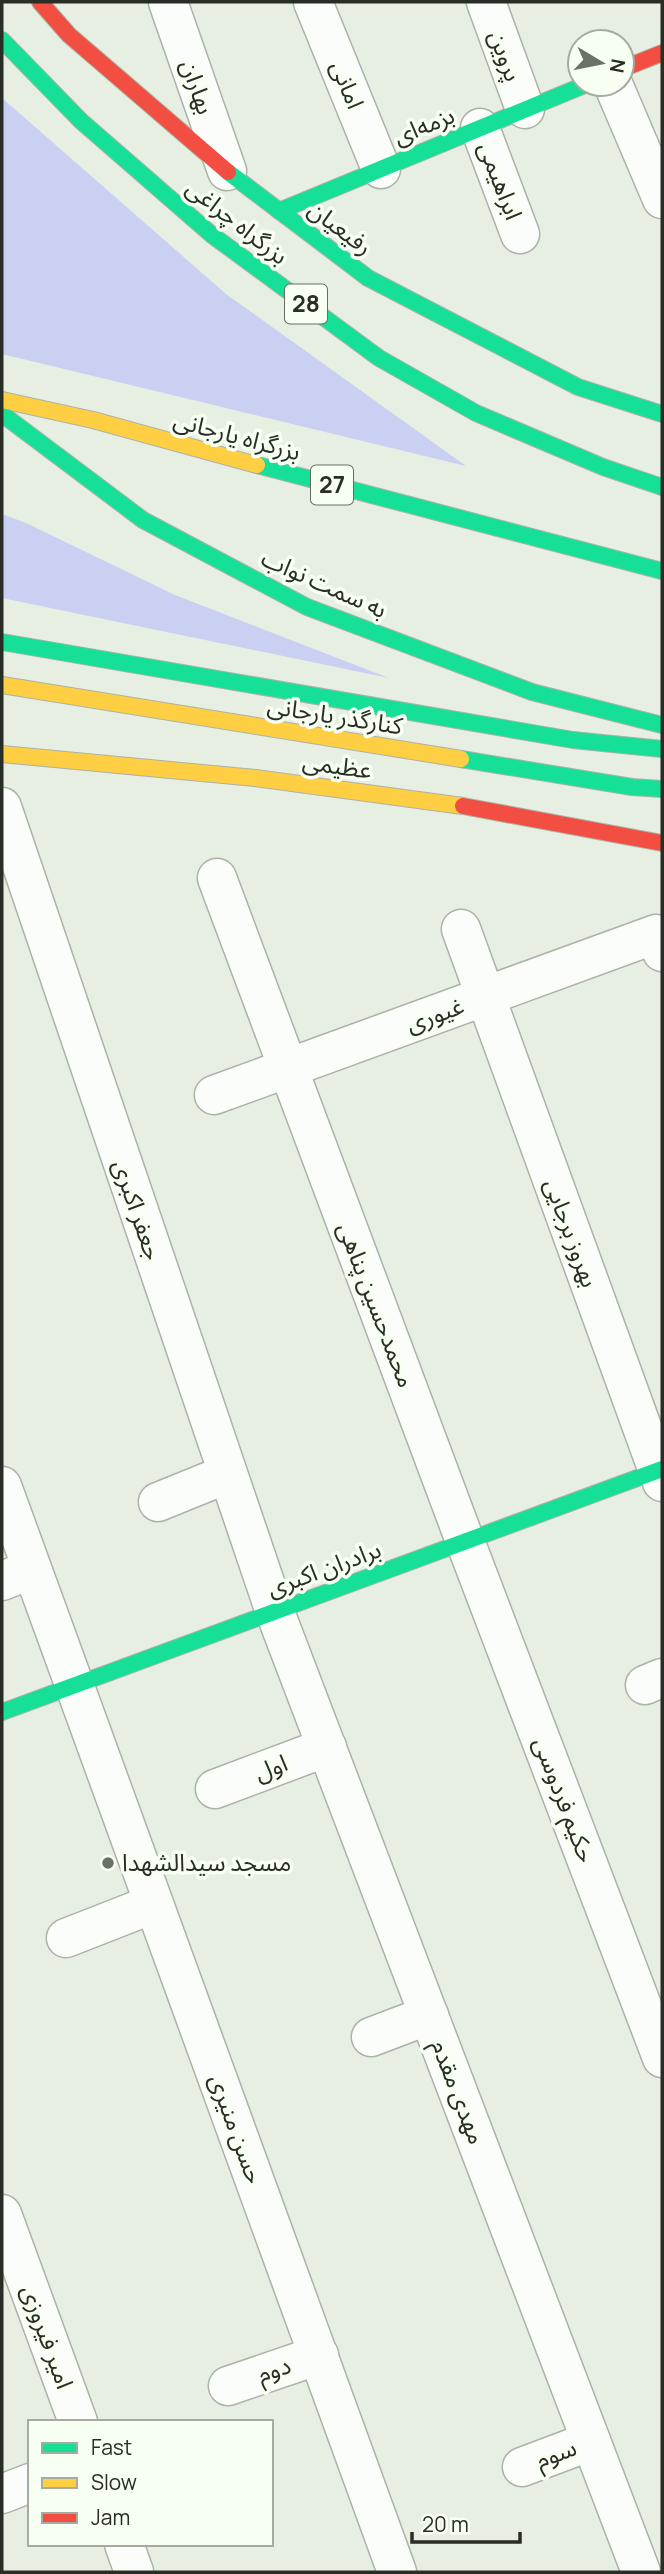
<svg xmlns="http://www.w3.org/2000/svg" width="664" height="2574" font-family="Manrope,'Noto Sans Arabic',sans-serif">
<rect width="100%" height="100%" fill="#e6efe2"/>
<!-- forest -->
<g fill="#cad0f1">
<polygon points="2,98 226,294 466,466 2,354"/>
<polygon points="2,514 26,523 175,595 389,678 2,598"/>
</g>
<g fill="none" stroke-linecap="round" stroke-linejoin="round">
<!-- street casing -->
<g stroke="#abb2a8" stroke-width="41">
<g id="street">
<polyline points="168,2 227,171"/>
<polyline points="313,2 381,169"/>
<polyline points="486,2 525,109"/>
<polyline points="613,84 662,199"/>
<polyline points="480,128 520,234"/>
<polyline points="2,807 275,1612 641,2572"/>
<polyline points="217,878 465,1541 662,2058"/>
<polyline points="461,929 662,1482"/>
<polyline points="214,1095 656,934 662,952"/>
<polyline points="2,1486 397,2572"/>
<polyline points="158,1502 227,1474"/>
<polyline points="2,1581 32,1569"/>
<polyline points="645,1685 662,1678"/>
<polyline points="215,1789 327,1747"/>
<polyline points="66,1938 153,1904"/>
<polyline points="371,2037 429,2015"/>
<polyline points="2,2214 78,2422"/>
<polyline points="228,2386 319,2355"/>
<polyline points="522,2467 591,2441"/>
<polyline points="2,2494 30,2483"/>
<polyline points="124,2544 134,2572"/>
</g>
</g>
<!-- fast casing -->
<g stroke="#abb2a8" stroke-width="18">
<g id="fast">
<polyline points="2,40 81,121 212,235 379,358 476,413 603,467 662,487"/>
<polyline points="228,172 368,278 578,387 662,414"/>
<polyline points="279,211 587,84"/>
<polyline points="2,414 143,520 307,607 532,692 662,725"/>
<polyline points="257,465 662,571"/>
<polyline points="2,642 573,740 662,749"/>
<polyline points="461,759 632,787 662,789"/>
<polyline points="2,1712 662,1469"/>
</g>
</g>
<!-- slow casing -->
<g stroke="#abb2a8" stroke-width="18">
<g id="slow">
<polyline points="2,400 93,420 257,465"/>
<polyline points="2,685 461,759"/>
<polyline points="2,754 255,778 463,806"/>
</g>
</g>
<!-- jam casing -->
<g stroke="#abb2a8" stroke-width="18">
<g id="jam">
<polyline points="40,2 69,35 228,172"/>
<polyline points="622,69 662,53"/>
<polyline points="463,806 662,843"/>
</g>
</g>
<!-- street -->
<use href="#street" stroke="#fbfdfb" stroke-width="38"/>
<!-- fast -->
<use href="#fast" stroke="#16e098" stroke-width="16"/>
<!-- slow -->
<use href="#slow" stroke="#ffcf43" stroke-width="16"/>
<!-- jam -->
<use href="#jam" stroke="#f24e42" stroke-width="16"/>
</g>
<!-- markers -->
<circle fill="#6a7167" stroke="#f6fff1" stroke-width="2.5" cx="108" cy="1863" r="7"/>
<g text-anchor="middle" stroke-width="7" stroke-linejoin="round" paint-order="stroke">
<!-- shield labels -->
<g fill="#f6fff1" stroke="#666c62" stroke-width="2">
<rect x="285" y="284.5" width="42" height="39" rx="5"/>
<rect x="311" y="465.5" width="42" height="39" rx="5"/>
</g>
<g font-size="23" font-weight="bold" fill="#282d25">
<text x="306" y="312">28</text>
<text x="332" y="493">27</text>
</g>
<!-- street labels -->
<g font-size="24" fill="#282d25" stroke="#f6fff1">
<text transform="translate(505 56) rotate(70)" y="8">پروین</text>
<text transform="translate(347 85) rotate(68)" y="8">امانی</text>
<text transform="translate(197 87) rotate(71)" y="8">بهاران</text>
<text transform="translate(424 126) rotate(-22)" y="8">بزمه‌ای</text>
<text transform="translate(500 181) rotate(69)" y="8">ابراهیمی</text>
<text transform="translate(237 222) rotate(38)" y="8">بزرگراه چراغی</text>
<text transform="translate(340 228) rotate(37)" y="8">رفیعیان</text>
<text transform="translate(237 436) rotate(15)" y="8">بزرگراه یارجانی</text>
<text transform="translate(324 584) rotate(24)" y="8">به سمت نواب</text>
<text transform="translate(335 716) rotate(9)" y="8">کنارگذر یارجانی</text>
<text transform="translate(337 766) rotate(8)" y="8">عظیمی</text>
<text transform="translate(435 1015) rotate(-20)" y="8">غیوری</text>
<text transform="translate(137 1210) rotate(71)" y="8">جعفر اکبری</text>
<text transform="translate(571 1233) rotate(70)" y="8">بهروز برجایی</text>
<text transform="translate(376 1305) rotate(69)" y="8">محمدحسین پناهی</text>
<text transform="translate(324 1569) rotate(-20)" y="8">برادران اکبری</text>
<text transform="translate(271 1768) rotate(-21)" y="8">اول</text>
<text transform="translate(564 1800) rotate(69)" y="8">حکیم فردوسی</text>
<text transform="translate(458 2092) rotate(69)" y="8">مهدی مقدم</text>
<text transform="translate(236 2129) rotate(70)" y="8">حسن منیری</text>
<text transform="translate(47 2337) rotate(70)" y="8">امیر فیروزی</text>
<text transform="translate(274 2370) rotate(-19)" y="8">دوم</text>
<text transform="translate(556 2454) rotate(-21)" y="8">سوم</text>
</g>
<!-- poi labels -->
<g font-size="24" fill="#282d25" stroke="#f6fff1" text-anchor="start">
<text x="122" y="1871">مسجد سیدالشهدا</text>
</g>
</g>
<!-- border -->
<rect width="664" height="2574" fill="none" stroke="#282d25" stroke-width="7"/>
<!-- legend -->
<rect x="28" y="2420" width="245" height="126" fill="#f6fff1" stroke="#a4ab9f" stroke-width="2"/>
<rect x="42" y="2443" width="35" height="10" fill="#16e098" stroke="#a4ab9f" stroke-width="2"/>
<text x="91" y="2455" font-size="21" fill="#282d25">Fast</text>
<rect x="42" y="2478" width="35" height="10" fill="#ffcf43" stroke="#a4ab9f" stroke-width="2"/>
<text x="91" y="2490" font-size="21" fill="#282d25">Slow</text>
<rect x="42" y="2513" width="35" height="10" fill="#f24e42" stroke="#a4ab9f" stroke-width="2"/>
<text x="91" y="2525" font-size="21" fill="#282d25">Jam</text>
<!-- north arrow -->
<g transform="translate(601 63) rotate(100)"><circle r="33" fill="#f6fff1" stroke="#a4ab9f" stroke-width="2"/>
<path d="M0-5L12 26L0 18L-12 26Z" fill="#6a7167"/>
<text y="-10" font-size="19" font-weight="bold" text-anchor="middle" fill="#282d25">N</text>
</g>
<!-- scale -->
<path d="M412 2532v10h108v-10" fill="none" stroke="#282d25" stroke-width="3.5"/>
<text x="422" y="2532" font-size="21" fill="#282d25" stroke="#f6fff1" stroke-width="5" paint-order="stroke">20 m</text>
</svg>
